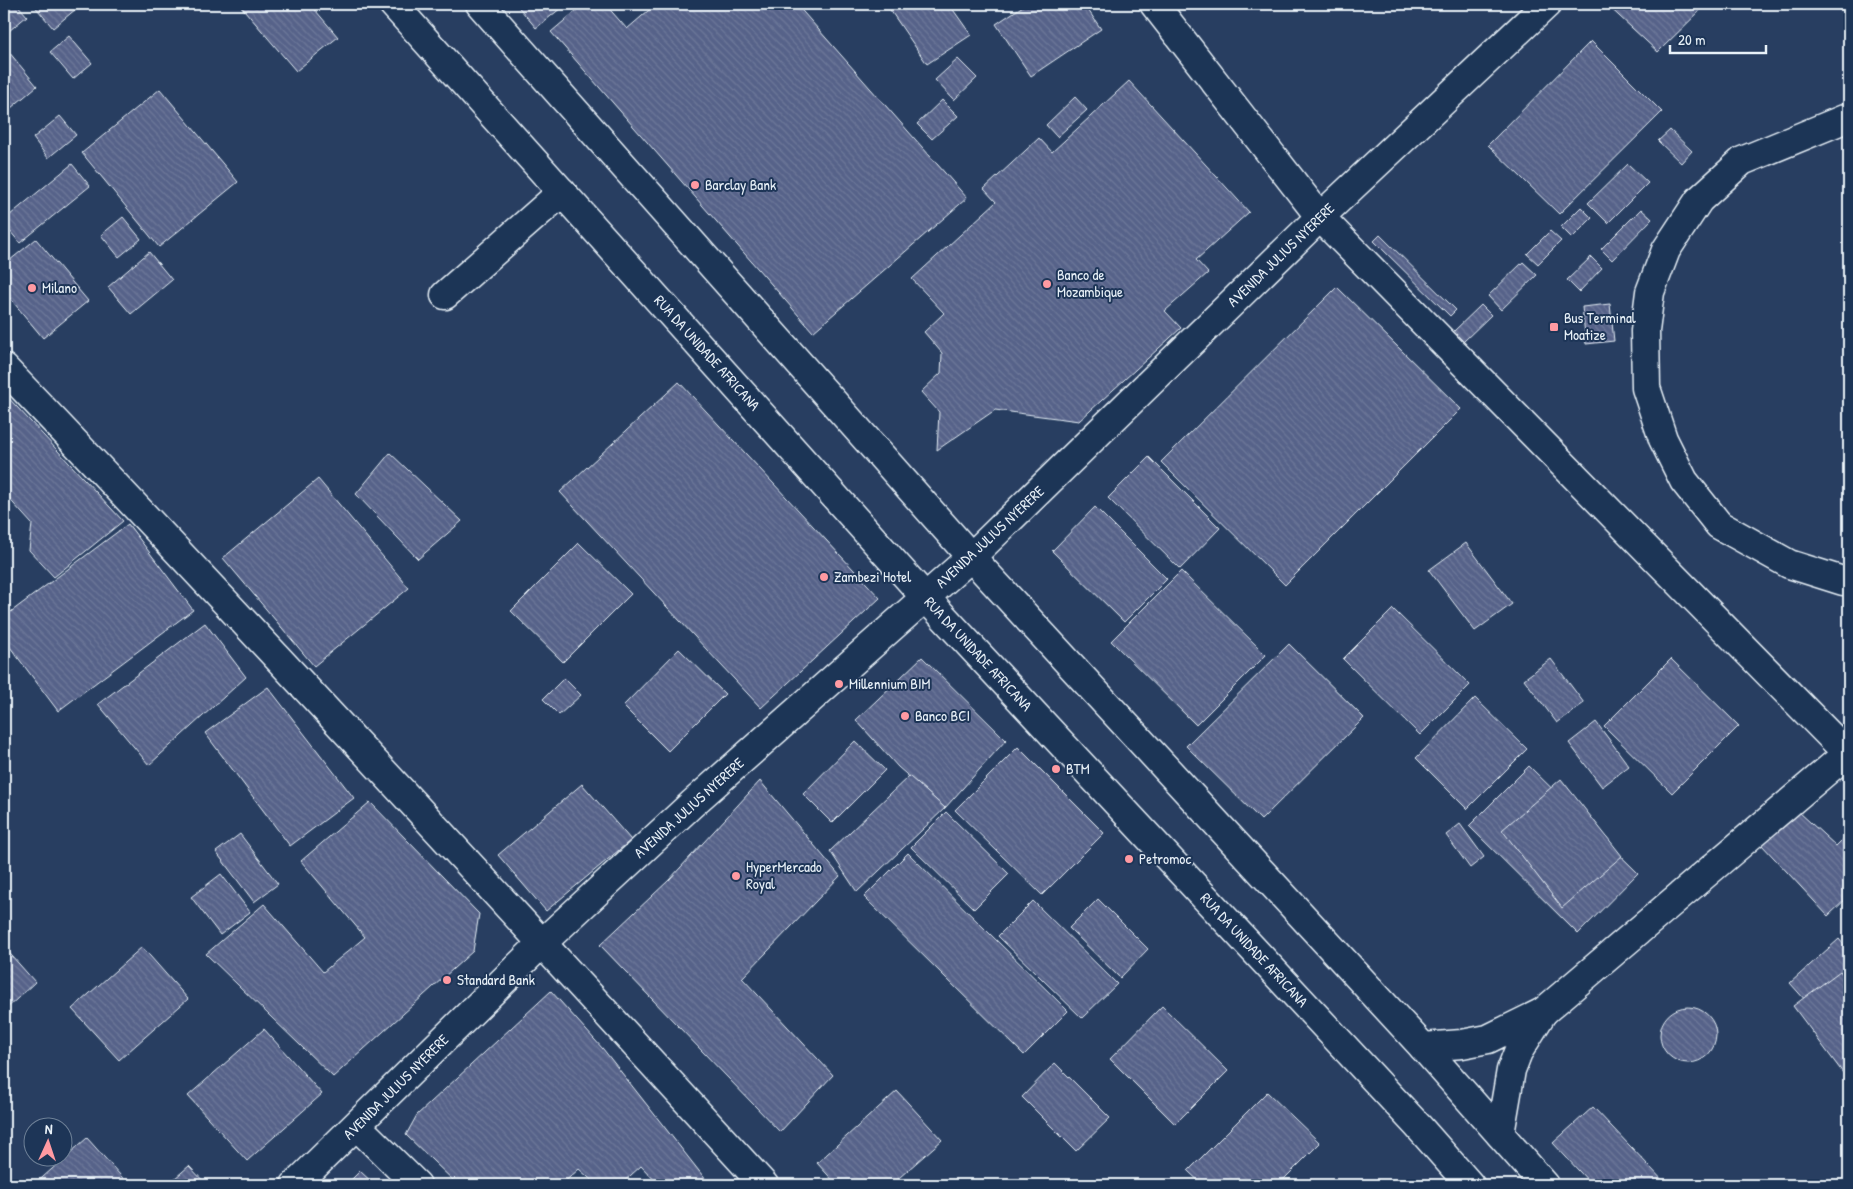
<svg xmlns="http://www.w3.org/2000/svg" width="1853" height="1189" font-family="'Patrick Hand',sans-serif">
<defs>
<pattern id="building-back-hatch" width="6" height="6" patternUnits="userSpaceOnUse" patternTransform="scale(1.25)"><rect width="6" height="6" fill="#566289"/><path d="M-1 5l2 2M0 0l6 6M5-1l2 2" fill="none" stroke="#6e799a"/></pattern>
</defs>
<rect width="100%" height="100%" fill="#283e61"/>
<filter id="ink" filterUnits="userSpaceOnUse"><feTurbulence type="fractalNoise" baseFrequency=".02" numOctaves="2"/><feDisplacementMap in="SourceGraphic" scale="10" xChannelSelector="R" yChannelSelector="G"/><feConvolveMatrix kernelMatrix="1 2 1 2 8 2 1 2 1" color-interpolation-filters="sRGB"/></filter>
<g filter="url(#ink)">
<!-- building -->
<g fill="url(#building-back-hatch)" stroke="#e8f1f8">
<polygon points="4,4 17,4 27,16 9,31 4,25"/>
<polygon points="33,4 82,4 53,28"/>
<polygon points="239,4 310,4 338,37 296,71"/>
<polygon points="516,4 566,4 536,28"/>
<polygon points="584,4 605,4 627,29 656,4 796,4 967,198 813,332 551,32"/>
<polygon points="886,4 949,4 971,35 927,64"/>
<polygon points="1026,4 1084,4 1101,29 1031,76 996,24"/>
<polygon points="1606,4 1707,4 1658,52"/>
<polygon points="69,36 92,63 73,79 50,52"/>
<polygon points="1591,41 1662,112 1559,214 1488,145"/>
<polygon points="4,46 37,86 4,114"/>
<polygon points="958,59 977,78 954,100 935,80"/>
<polygon points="1129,81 1249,212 1196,260 1208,273 1165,311 1181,328 1079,421 995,410 937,450 939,412 921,392 941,373 942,353 924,332 944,313 912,279 996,202 984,189 1039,138 1052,152"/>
<polygon points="160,89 238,182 159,247 82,153"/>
<polygon points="1075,97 1087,110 1057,137 1046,125"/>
<polygon points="942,100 958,116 932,139 917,124"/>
<polygon points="60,116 76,135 48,158 33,138"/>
<polygon points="1670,130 1692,151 1681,163 1658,141"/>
<polygon points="72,164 90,186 20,243 4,224 4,220"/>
<polygon points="1628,164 1648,183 1608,223 1588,203"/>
<polygon points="1581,207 1592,218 1572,238 1561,227"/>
<polygon points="1641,209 1652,219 1612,260 1601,249"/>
<polygon points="123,217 141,239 119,257 101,235"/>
<polygon points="1550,231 1561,241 1538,264 1527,254"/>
<polygon points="1380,235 1456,310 1450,316 1374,241"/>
<polygon points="36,239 88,301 43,338 4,291 4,265"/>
<polygon points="149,252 172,280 131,314 108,287"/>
<polygon points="1591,257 1602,268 1579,292 1567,280"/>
<polygon points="1523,262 1537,275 1501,310 1488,296"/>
<polygon points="1337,287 1461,409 1285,585 1161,462"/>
<polygon points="1610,304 1614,341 1586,344 1582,307"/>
<polygon points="1481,305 1491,315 1463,342 1453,332"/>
<polygon points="679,382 880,598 761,708 560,492"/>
<polygon points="4,393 123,521 54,577 29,550 32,524 4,493"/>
<polygon points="390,453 462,521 418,559 356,494"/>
<polygon points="1149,457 1220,528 1180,569 1108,498"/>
<polygon points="318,479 409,588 314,666 223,558"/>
<polygon points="1095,507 1167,579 1124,622 1052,551"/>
<polygon points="128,524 193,610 58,711 4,639 4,617"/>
<polygon points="579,543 631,594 563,662 511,611"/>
<polygon points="1466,543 1512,604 1475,631 1429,570"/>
<polygon points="1181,571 1266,655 1196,725 1111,641"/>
<polygon points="1393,609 1470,685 1420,735 1343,659"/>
<polygon points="205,623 246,677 149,765 98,704"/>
<polygon points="1289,644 1364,718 1261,820 1186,746"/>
<polygon points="679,649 725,694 668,751 623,706"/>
<polygon points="922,657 1006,740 945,808 898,767 856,720"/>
<polygon points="1551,659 1584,703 1557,723 1524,679"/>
<polygon points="1671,659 1739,726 1672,793 1604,726"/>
<polygon points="564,678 581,695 559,715 543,699"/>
<polygon points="268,687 354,798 290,846 205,733"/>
<polygon points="1475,698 1527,749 1467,809 1416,758"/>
<polygon points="1596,722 1629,766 1602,787 1569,743"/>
<polygon points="855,741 885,770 832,823 803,794"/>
<polygon points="1018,747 1104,833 1042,895 955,810"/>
<polygon points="1529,766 1638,873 1578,934 1469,826"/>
<polygon points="909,776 945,808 857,892 830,851"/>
<polygon points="1561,779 1622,856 1562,908 1502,830"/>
<polygon points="760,781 840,876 742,978 833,1075 780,1132 600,945 669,880"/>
<polygon points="582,784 631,840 546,911 498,855"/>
<polygon points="370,802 479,914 473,951 333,1077 206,954 264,904 323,972 365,937 301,861"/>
<polygon points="946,812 1009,874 974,909 911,847"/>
<polygon points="1799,812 1836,846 1849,833 1849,896 1828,916 1761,844"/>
<polygon points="1460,824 1484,857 1470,868 1446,835"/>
<polygon points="240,834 278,884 254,902 216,852"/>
<polygon points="908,853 1068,1011 1024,1055 864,897"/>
<polygon points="221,874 250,912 220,935 191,897"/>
<polygon points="1098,899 1148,949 1120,978 1069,928"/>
<polygon points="1033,901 1117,984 1082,1018 998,936"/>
<polygon points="1839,939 1849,951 1849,1049 1790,983"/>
<polygon points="4,947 35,982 4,1011"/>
<polygon points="142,947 188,999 119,1060 72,1009"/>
<polygon points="1840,971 1849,983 1849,1081 1793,1006"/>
<polygon points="551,991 603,1049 710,1185 659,1185 641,1166 620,1185 597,1185 579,1169 561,1185 458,1185 406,1135 417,1115"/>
<polygon points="1162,1006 1228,1071 1175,1124 1110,1059"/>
<circle cx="1688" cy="1035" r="28"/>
<polygon points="264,1029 322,1094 247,1161 188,1096"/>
<polygon points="1055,1063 1110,1118 1076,1151 1022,1097"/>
<polygon points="897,1091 942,1140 891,1185 837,1185 817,1163"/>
<polygon points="1267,1092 1320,1143 1278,1185 1203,1185 1188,1171"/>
<polygon points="1593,1107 1667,1185 1592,1185 1553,1143"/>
<polygon points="87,1138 129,1185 34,1185"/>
<polygon points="189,1166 207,1185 167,1185"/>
<polygon points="360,1171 375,1185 346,1185"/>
</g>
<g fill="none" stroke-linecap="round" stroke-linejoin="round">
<!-- minor casing -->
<g stroke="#e8f1f8" stroke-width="31">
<g id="minor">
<polyline points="393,4 925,597 1418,1126 1470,1185"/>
<polyline points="480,4 971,557 1423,1047 1545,1185"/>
<polyline points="1154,4 1320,217 1849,755"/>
<polyline points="445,295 562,192"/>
<path d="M 4,368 C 261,637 513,911 764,1185"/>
<polyline points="1423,1047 1462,1044 1488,1039 1543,1012 1849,752"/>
<polyline points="357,1126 417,1185"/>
<polyline points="1500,1134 1511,1070 1518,1052 1543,1012"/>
<polyline points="295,1185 542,943 692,804 971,557 1320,217 1547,4"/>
</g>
</g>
<!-- major casing -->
<g stroke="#e8f1f8" stroke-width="31">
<polyline id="major" points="1849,117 1742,161 1699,200 1666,250 1650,292 1645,331 1646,388 1663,439 1684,481 1719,525 1789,564 1843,581 1849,580"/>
</g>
<!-- minor -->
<use href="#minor" stroke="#1d3557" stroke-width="28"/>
<!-- major -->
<use href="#major" stroke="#1d3557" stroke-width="28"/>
</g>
</g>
<!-- markers -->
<g fill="#ff9aa2" stroke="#1d3557" stroke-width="2">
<circle cx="695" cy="185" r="5"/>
<circle cx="1047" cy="284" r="5"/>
<circle cx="32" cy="288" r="5"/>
<rect x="1549" y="322" width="10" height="10" rx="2.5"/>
<circle cx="824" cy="577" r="5"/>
<circle cx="839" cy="684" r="5"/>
<circle cx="905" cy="716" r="5"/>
<circle cx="1056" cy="769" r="5"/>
<circle cx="1129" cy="859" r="5"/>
<circle cx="736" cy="876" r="5"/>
<circle cx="447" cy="980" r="5"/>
</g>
<g text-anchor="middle" stroke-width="4" stroke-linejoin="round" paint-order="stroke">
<!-- poi labels -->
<g font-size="15" fill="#e8f1f8" stroke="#1d3557" text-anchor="start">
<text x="705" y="190">Barclay Bank</text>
<text x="1057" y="280">Banco de<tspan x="1057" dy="17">Mozambique</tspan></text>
<text x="42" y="293">Milano</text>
<text x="1564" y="323">Bus Terminal<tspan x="1564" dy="17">Moatize</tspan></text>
<text x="834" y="582">Zambezi Hotel</text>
<text x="849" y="689">Millennium BIM</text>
<text x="915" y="721">Banco BCI</text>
<text x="1066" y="774">BTM</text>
<text x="1139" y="864">Petromoc</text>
<text x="746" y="872">HyperMercado<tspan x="746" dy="17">Royal</tspan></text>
<text x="457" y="985">Standard Bank</text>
</g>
<!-- street labels -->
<g font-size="15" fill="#e8f1f8" stroke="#1d3557">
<text transform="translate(1281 255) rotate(-44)" y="5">AVENIDA JULIUS NYERERE</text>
<text transform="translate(707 353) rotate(48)" y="5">RUA DA UNIDADE AFRICANA</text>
<text transform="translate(990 537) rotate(-43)" y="5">AVENIDA JULIUS NYERERE</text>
<text transform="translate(978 654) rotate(47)" y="5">RUA DA UNIDADE AFRICANA</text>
<text transform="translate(689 808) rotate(-42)" y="5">AVENIDA JULIUS NYERERE</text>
<text transform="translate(1254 950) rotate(47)" y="5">RUA DA UNIDADE AFRICANA</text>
<text transform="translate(396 1087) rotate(-45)" y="5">AVENIDA JULIUS NYERERE</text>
</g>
</g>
<!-- margin -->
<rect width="1853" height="1189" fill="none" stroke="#1d3557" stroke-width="20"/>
<rect x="10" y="10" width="1833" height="1169" fill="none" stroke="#e8f1f8" stroke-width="2" filter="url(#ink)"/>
<!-- north arrow -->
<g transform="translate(48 1142) rotate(3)"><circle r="24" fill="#1d3557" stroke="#6e8097"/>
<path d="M0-4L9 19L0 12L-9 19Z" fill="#ff9aa2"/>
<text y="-8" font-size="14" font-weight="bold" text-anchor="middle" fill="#e8f1f8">N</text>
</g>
<!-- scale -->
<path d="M1670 45v8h96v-8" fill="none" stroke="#e8f1f8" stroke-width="2.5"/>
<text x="1678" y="45" font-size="15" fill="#e8f1f8" stroke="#1d3557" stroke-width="4" paint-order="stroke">20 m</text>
</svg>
